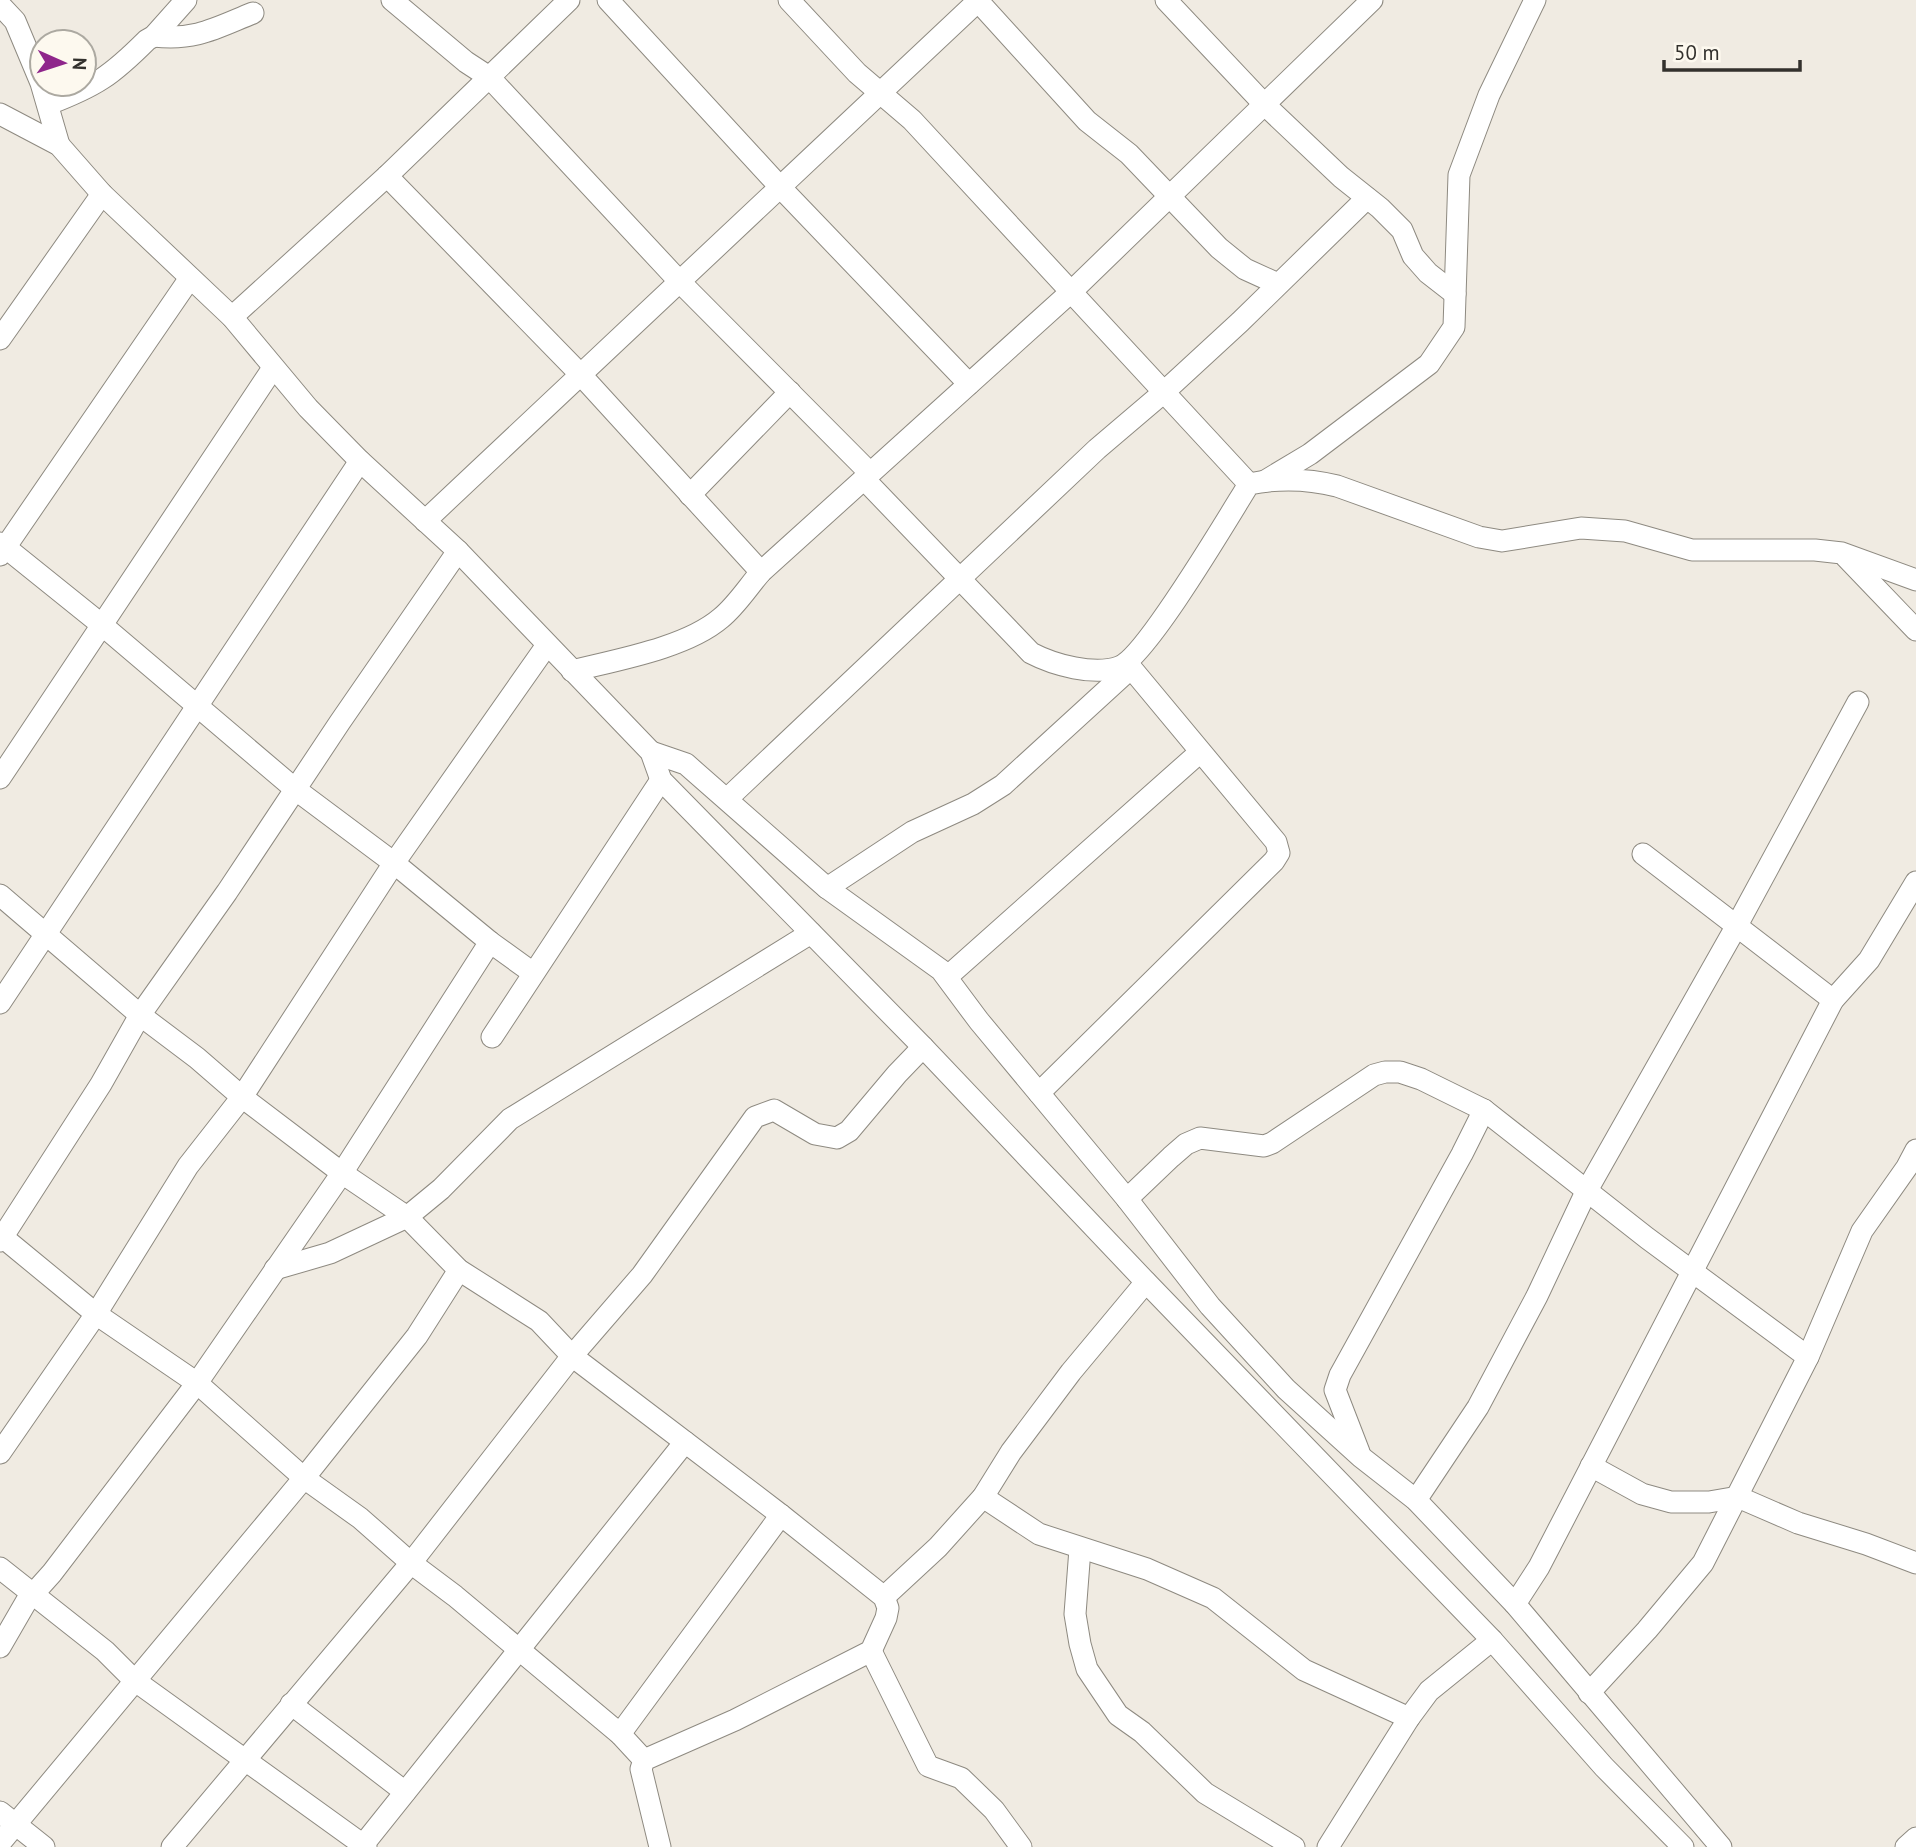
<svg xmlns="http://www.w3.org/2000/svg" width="1916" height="1847" font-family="'PT Sans',sans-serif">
<rect width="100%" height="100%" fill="#f0ebe2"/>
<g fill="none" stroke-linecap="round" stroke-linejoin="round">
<!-- minor casing -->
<g stroke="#8e8a81" stroke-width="23">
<g id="minor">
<polyline points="392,0 466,62 489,77 680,282 870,473"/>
<polyline points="608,0 781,188 969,384"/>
<polyline points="789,0 857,73 912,120 1249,484"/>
<polyline points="977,0 1087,121 1129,154 1219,248 1245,269 1278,284"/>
<polyline points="1166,0 1264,104 1341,177 1380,208 1402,230 1413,256 1428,273 1455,294"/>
<polyline points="0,5 15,21 41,83 59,145"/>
<path d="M 154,36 C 195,41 216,28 253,13"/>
<path d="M 49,104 C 96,86 111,76 147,40 L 154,36 L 186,0"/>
<polyline points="0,114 59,145 102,194 232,317 308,408 360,461 458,551 651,752 661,780 923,1047 1146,1282 1492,1640 1604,1767 1683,1847"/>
<polyline points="387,176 581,375 761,572"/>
<polyline points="232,317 387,176 569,0"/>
<polyline points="0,339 102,194"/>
<path d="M 864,479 L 1031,653 C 1054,665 1094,676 1119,667 C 1146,657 1229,516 1249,484 C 1278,478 1309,479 1337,486 L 1479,537 L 1502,541 L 1581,528 L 1625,531 L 1692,550 L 1815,550 L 1842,553 L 1916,580"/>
<polyline points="1265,481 1310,454 1429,364 1454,327 1459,175 1489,95 1535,0"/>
<polyline points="690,495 790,392"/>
<polyline points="425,521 979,0"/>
<polyline points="0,543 102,625 295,789 394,863 490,942 342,1173 197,1383 52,1573 26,1602 0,1647"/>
<polyline points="0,555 190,278"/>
<polyline points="1846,557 1916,630"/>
<path d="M 572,671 C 616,660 686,648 721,618 C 736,606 748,587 761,572 L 1072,291 L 1372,0"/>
<polyline points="651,752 686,764 827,888 941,970 979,1021 1127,1199 1210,1306 1286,1389 1361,1457 1416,1500 1515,1604 1721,1847"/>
<polyline points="0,778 273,368"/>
<polyline points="727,799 1097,449 1164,392 1240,322 1367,198"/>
<polyline points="1643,854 1833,1000"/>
<polyline points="827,888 912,832 973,804 1003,785 1131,668"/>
<polyline points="0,895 140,1015 197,1058 242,1097 342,1173 407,1217 459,1270 539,1321 572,1356 781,1515 884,1597 888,1608 886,1618 871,1651 735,1720 644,1760 641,1769 660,1847"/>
<polyline points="490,942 533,973"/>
<polyline points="947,977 1199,753"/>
<polyline points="0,1003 360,461"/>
<polyline points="492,1037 661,780"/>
<polyline points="1039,1093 1274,861 1279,853 1276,842 1127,663"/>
<polyline points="1127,1199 1171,1157 1186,1144 1200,1138 1264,1146 1272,1143 1374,1075 1385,1072 1400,1072 1421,1079 1484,1110 1647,1238 1808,1357"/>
<polyline points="0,1235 96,1314 197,1383 304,1478 360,1518 411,1563 455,1596 620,1734 644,1760"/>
<polyline points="0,1241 101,1084 140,1015 227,892 340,722 458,551"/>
<polyline points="275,1269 330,1253 407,1217 441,1189 510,1119 811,933"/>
<polyline points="1359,1452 1335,1390 1340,1375 1462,1154 1484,1110"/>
<polyline points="0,1453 96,1314 188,1166 242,1097 394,863 547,645"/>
<polyline points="1591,1466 1642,1494 1671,1502 1709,1502 1738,1497 1798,1523 1866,1544 1916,1563"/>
<polyline points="983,1497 1039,1534 1147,1569 1213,1598 1304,1670 1409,1718"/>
<polyline points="1416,1500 1478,1407 1537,1296 1586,1192 1736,927 1858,702"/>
<polyline points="1080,1549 1075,1614 1080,1644 1087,1669 1118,1715 1142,1732 1205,1793 1294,1847"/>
<polyline points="0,1568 105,1651 134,1680 366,1847"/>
<polyline points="884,1597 938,1547 983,1497 1011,1452 1071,1372 1146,1282"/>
<polyline points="1515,1604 1539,1567 1833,1000 1869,960 1916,882"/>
<polyline points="871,1651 928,1766 961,1778 994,1810 1021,1847"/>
<polyline points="1589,1693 1647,1630 1703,1563 1808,1357 1862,1231 1907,1167 1916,1150"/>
<polyline points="291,1704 405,1792"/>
<polyline points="620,1734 781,1515"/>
<polyline points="0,1812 44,1847"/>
<polyline points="0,1843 304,1478 417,1336 459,1270"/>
<polyline points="363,1845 685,1442"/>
<polyline points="172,1847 411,1563 572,1356 642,1275 755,1117 774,1110 815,1134 837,1138 849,1131 897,1074 923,1047"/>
<polyline points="1328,1847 1409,1718 1429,1691 1492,1640"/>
<polyline points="1906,1847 1916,1838"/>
</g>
</g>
<!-- minor -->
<use href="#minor" stroke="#fff" stroke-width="21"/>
</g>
<!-- north arrow -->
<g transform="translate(63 63) rotate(93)"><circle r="33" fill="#fdf9ef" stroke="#aca9a1" stroke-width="2"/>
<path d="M0-5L12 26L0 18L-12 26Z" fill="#8f268b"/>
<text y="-10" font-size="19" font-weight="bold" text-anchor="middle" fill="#33312d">N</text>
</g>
<!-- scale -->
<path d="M1664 60v10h136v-10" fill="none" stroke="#33312d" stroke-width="3.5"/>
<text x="1674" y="60" font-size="21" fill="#33312d" stroke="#fdf9ef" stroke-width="5" paint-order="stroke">50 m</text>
</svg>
